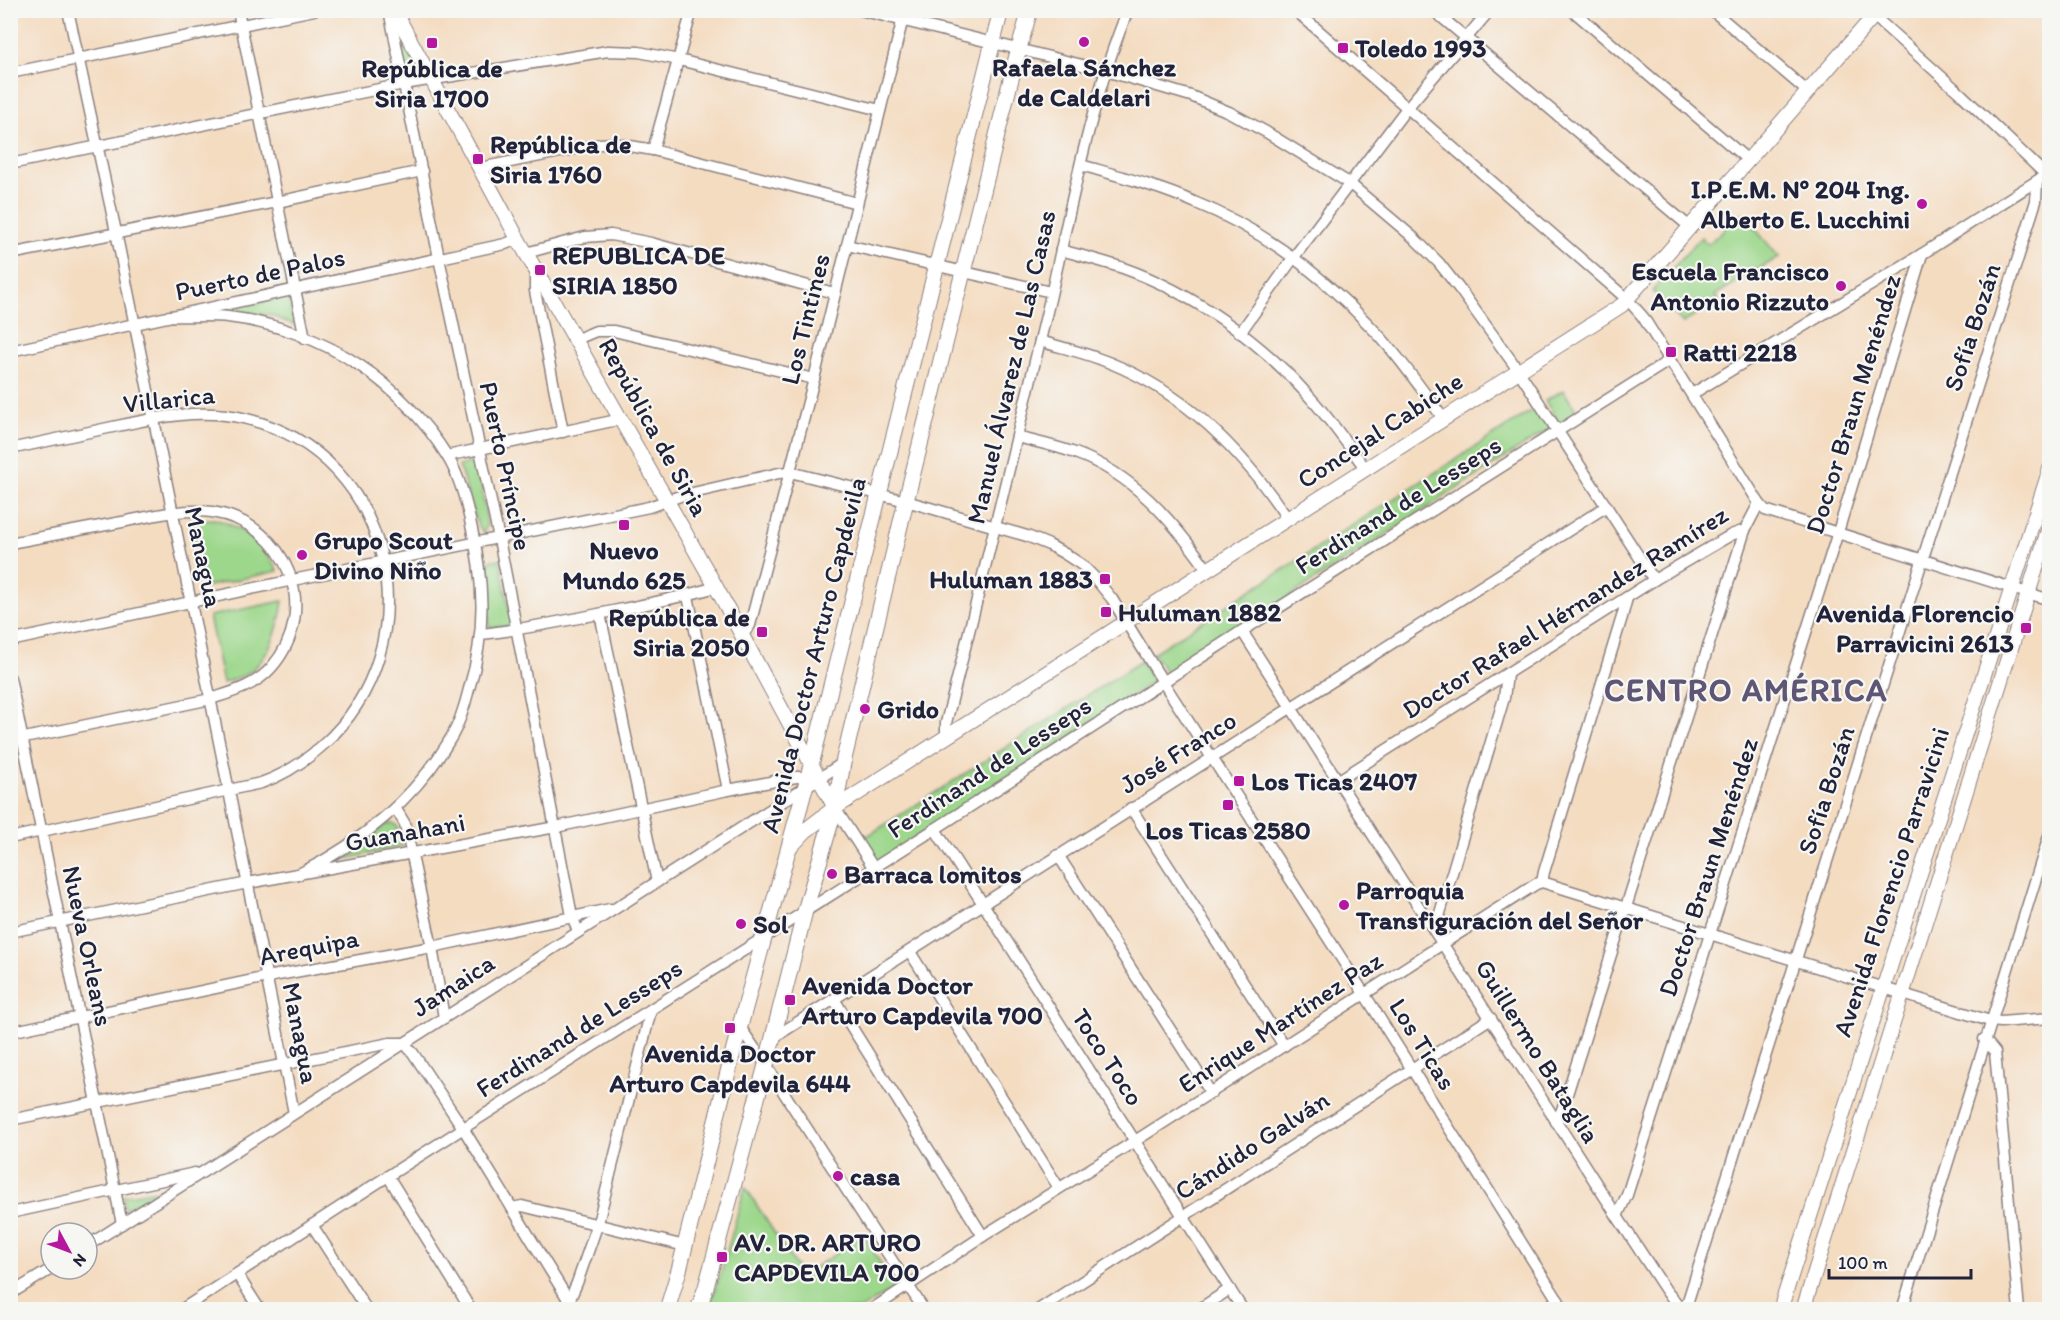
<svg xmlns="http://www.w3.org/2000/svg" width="2060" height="1320" font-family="Itim,sans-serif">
<rect width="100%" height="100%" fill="#f6f6f2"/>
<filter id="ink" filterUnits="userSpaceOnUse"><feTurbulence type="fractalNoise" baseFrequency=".0167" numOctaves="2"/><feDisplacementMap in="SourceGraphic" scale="12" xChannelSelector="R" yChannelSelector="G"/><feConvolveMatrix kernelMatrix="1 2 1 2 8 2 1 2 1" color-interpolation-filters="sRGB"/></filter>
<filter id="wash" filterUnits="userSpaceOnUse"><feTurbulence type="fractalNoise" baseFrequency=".008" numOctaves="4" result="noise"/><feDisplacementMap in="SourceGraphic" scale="24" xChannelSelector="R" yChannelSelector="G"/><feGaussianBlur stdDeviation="1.35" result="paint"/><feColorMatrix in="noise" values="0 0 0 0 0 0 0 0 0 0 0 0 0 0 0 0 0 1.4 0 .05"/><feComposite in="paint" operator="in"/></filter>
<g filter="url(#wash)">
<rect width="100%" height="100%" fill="#f4dcc1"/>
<!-- green -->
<g fill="#9cd78b" stroke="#5f7c63" stroke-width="1.5">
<polygon points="396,27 423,72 406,76"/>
<polygon points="1742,213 1779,257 1715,295 1718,300 1683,323 1652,291 1701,237 1708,244"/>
<polygon points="288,296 294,325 270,315 224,310"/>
<polygon points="1563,390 1578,413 1560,424 1545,401"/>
<polygon points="1539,406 1551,428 1172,672 1167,674 1153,653"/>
<polygon points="478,460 487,525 484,533 478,526 459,466"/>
<path d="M 215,519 C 243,527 263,546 278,571 L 204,587 L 190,520 Z"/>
<polygon points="500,559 512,625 491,628 489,625 488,561"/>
<path d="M 283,601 C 280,626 269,661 245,675 C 238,678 230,680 223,683 L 209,616 Z"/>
<polygon points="1141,661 1154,681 877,863 861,840"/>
<polygon points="392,823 397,826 403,846 337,861 385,825"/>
<polygon points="745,1187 802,1276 864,1235 895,1288 862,1309 708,1310 723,1266"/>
<polygon points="163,1189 125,1209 123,1196"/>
</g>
</g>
<g filter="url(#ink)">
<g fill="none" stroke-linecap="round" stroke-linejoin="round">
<!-- minor casing -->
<g stroke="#8b7f7e" stroke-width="13">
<g id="minor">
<polyline points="68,10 116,232 294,1113"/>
<polyline points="238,10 305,338"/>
<polyline points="389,10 439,258 499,539 572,916 578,931"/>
<polyline points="860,10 1106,71 1191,96 1229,112 1266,132 1349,183 1414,238 1439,263 1461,291 1518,370 1654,580"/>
<polyline points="1295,10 1628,300 1643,317 1759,503 1765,510 2050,600"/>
<polyline points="1433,10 1691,228"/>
<polyline points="1572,10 1749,161"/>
<polyline points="1712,10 1808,92"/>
<polyline points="1867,10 1962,95 2049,178"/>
<polyline points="10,73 314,10"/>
<polyline points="653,150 692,10"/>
<polyline points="10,164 404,84 608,51 639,52 679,60 880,110"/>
<path d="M 1081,165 C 1119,176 1158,186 1194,202 C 1261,229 1320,273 1369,325 C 1397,353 1419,386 1443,418"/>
<polyline points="480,168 600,144 613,143 653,150 857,203"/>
<polyline points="847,245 1051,292"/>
<path d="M 1061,250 C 1082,256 1102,261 1123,268 C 1191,292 1258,339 1306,393 C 1328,416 1346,442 1365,468"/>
<polyline points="526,253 585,237 611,235 651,243 834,293"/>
<polyline points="10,254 277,202 422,171"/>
<polyline points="535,270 535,291 563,432"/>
<path d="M 169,316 C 188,317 209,315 228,317 C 272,322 322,340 359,365 C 393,387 426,422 447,456 C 459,475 465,497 470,520 C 484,579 487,630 469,689 C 465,705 460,722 452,736 C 417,797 361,843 299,874"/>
<polyline points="1240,333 1294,257 1407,108 1490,10"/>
<polyline points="577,339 596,331 614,331 814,379"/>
<path d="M 1040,341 C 1059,347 1078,351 1097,358 C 1180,387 1240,447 1287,518"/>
<polyline points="10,351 505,244 518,239"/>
<polyline points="1692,394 1922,254 2046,175"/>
<path d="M 1017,437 C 1036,442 1056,446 1075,453 C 1133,474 1172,520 1207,569"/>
<path d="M 10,449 C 43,442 75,435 108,428 C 154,418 200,407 247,419 C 395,455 434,645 323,745 C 305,761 285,775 261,783 L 10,838"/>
<polyline points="447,456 622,419"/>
<path d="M 10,543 C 48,536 85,529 122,522 C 152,516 182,508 212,512 C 288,524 322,610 271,668 C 255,686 232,692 211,699 L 10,741"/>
<polyline points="688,596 728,790"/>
<polyline points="600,614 657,882"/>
<polyline points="1242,631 1617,1216 1667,1292 1683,1310"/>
<path d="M 482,634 C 526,629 570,620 613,611 C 648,604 682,597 716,587"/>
<polyline points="742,636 750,625 814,379 905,10"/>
<polyline points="10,641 293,580 649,507 680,496 779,473 790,472 906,501 1027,536 1049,545 1065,554 1082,565 1094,577 1112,599 1163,682 1365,995 1564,1310"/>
<polyline points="10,678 122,1224"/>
<path d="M 946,736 L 946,723 C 982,582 1016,441 1050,299 C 1072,203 1090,102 1128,10"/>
<polyline points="1339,780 1654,580 1731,535 1745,530 1759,503"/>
<polyline points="835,808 873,867"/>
<polyline points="1131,808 1284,1046"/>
<polyline points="396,809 405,824 432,947 444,1018"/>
<polyline points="935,829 1243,1310"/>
<polyline points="1058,855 1211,1093"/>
<polyline points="1542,882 1544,872 1622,617 1627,598"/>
<polyline points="1435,930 1504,698 1507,675"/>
<polyline points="10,932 248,883 556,827 728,790 796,777 808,777"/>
<polyline points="910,952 1059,1188"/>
<polyline points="834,999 983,1236"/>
<polyline points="740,1027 766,1065 924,1310"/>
<polyline points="10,1032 267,977 432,947 610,909"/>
<polyline points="773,1038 1607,506"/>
<polyline points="1984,1039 1995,1052 2019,1310"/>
<polyline points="10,1120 390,1043 404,1043 413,1053 463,1128 569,1301"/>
<polyline points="1556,1122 1562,1110 1745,530"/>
<polyline points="388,1176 471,1310"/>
<polyline points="512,1208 522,1206 685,1246"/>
<polyline points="10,1213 195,1173"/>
<polyline points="1617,1216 1627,1195 1838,532 1922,254"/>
<polyline points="312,1225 367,1310"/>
<polyline points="87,1246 843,763"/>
<polyline points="237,1274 260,1310"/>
<polyline points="10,1294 51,1269"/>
<polyline points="181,1310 388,1176 935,829 1242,631 1670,360"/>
<polyline points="565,1310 577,1283 598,1223 651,1010"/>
<polyline points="871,1310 983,1236 1135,1141 1536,884 1542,882 1990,1021 2001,1022 2050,1018"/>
<polyline points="1038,1310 1491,1018"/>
<polyline points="1198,1310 1230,1289"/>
<polyline points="1543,1310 1558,1300"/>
<polyline points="1685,1310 2036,201 2037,181"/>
<polyline points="1902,1310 2050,833"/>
</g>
</g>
<!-- secondary casing -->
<g stroke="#8b7f7e" stroke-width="16">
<g id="secondary">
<polyline points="394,10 518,239 716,587 835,808 1622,305 1879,10"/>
<polyline points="1780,1310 2050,469"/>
<polyline points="1803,1310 2050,524"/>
</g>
</g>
<!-- primary casing -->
<g stroke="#8b7f7e" stroke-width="17">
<g id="primary">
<polyline points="790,847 805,831 835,808"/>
<polyline points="667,1310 679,1270 734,1048 808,777 1001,10"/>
<polyline points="698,1310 706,1287 766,1065 805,911 835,808 843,763 906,501 1016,59 1030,10"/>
</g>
</g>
<!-- minor -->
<use href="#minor" stroke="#fff" stroke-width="10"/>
<!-- secondary -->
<use href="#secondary" stroke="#fff" stroke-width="14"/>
<!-- primary -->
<use href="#primary" stroke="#fff" stroke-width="15"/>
</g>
</g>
<!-- markers -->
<g fill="#b5179e" stroke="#f6f6f2" stroke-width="2">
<circle cx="1084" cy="42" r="6"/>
<rect x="426" y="37" width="12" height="12" rx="3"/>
<rect x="1337" y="42" width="12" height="12" rx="3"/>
<rect x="472" y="153" width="12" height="12" rx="3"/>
<circle cx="1922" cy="204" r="6"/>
<rect x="534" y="264" width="12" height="12" rx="3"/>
<circle cx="1841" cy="286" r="6"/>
<rect x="1665" y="346" width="12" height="12" rx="3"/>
<rect x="618" y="519" width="12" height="12" rx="3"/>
<circle cx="302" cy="555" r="6"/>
<rect x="1099" y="573" width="12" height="12" rx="3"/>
<rect x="1100" y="606" width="12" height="12" rx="3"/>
<rect x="2020" y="622" width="12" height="12" rx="3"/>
<rect x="756" y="626" width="12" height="12" rx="3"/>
<circle cx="865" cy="709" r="6"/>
<rect x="1233" y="775" width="12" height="12" rx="3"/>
<rect x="1222" y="799" width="12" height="12" rx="3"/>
<circle cx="832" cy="874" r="6"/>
<circle cx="1344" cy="905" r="6"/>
<circle cx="741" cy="924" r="6"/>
<rect x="784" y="994" width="12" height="12" rx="3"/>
<rect x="724" y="1022" width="12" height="12" rx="3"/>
<circle cx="838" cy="1176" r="6"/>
<rect x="716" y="1251" width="12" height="12" rx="3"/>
</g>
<g text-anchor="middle" stroke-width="4.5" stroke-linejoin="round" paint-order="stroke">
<!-- poi labels -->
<g font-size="26" font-weight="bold" fill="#22223b" stroke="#f6f6f2" text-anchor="start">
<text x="1355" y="57">Toledo 1993</text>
<text x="1084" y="76" text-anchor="middle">Rafaela Sánchez<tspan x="1084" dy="30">de Caldelari</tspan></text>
<text x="432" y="77" text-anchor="middle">República de<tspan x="432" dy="30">Siria 1700</tspan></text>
<text x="490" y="153">República de<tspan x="490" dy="30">Siria 1760</tspan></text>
<text x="1910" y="198" text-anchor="end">I.P.E.M. Nº 204 Ing.<tspan x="1910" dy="30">Alberto E. Lucchini</tspan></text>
<text x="552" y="264">REPUBLICA DE<tspan x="552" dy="30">SIRIA 1850</tspan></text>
<text x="1829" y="280" text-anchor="end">Escuela Francisco<tspan x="1829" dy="30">Antonio Rizzuto</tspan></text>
<text x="1683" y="361">Ratti 2218</text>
<text x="314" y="549">Grupo Scout<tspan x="314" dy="30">Divino Niño</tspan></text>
<text x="624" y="559" text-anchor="middle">Nuevo<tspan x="624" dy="30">Mundo 625</tspan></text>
<text x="1093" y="588" text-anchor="end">Huluman 1883</text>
<text x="1118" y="621">Huluman 1882</text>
<text x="2014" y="622" text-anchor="end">Avenida Florencio<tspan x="2014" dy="30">Parravicini 2613</tspan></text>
<text x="750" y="626" text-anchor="end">República de<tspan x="750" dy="30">Siria 2050</tspan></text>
<text x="877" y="718">Grido</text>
<text x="1251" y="790">Los Ticas 2407</text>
<text x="1228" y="839" text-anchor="middle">Los Ticas 2580</text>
<text x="844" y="883">Barraca lomitos</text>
<text x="1356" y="899">Parroquia<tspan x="1356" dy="30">Transfiguración del Señor</tspan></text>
<text x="753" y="933">Sol</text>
<text x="802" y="994">Avenida Doctor<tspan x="802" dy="30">Arturo Capdevila 700</tspan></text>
<text x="730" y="1062" text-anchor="middle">Avenida Doctor<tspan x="730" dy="30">Arturo Capdevila 644</tspan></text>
<text x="850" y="1185">casa</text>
<text x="734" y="1251">AV. DR. ARTURO<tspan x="734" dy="30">CAPDEVILA 700</tspan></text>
</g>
<!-- street labels -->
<g font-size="26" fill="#22223b" stroke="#f6f6f2">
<text transform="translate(260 274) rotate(-12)" y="9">Puerto de Palos</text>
<text transform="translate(805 319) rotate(-76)" y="9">Los Tintines</text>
<text transform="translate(1972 327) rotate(-72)" y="9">Sofía Bozán</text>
<text transform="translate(1011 367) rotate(-77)" y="9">Manuel Álvarez de Las Casas</text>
<text transform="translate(169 399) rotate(-6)" y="9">Villarica</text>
<text transform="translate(1853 404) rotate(-73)" y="9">Doctor Braun Menéndez</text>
<text transform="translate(654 427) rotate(61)" y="9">República de Siria</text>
<text transform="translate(1380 430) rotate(-33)" y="9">Concejal Cabiche</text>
<text transform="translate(506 466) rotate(78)" y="9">Puerto Príncipe</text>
<text transform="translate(1398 505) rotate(-32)" y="9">Ferdinand de Lesseps</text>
<text transform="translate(204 557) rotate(78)" y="9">Managua</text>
<text transform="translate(1565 612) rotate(-32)" y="9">Doctor Rafael Hérnandez Ramírez</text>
<text transform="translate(813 655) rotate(-76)" y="9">Avenida Doctor Arturo Capdevila</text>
<text transform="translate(1178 752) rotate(-32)" y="9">José Franco</text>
<text transform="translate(989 767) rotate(-33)" y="9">Ferdinand de Lesseps</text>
<text transform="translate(1826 790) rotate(-72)" y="9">Sofía Bozán</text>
<text transform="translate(405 832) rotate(-10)" y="9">Guanahani</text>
<text transform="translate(1708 867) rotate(-72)" y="9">Doctor Braun Menéndez</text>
<text transform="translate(1891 882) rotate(-72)" y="9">Avenida Florencio Parravicini</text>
<text transform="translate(88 946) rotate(78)" y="9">Nueva Orleans</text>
<text transform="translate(309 947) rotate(-11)" y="9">Arequipa</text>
<text transform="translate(453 985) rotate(-33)" y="9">Jamaica</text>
<text transform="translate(1280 1022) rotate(-33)" y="9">Enrique Martínez Paz</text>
<text transform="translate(579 1028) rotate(-32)" y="9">Ferdinand de Lesseps</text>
<text transform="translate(301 1033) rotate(79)" y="9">Managua</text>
<text transform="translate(1423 1044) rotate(58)" y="9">Los Ticas</text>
<text transform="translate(1538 1051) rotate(58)" y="9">Guillermo Bataglia</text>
<text transform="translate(1108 1057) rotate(57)" y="9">Toco Toco</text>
<text transform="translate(1252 1145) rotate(-33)" y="9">Cándido Galván</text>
</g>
<!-- district labels -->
<g font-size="32" font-weight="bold" letter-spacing="1.5" fill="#5f5675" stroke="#f6f6f2">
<text x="1746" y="701">CENTRO AMÉRICA</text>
</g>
</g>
<!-- margin -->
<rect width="2060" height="1320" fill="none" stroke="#f6f6f2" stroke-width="36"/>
<!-- north arrow -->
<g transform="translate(69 1251) rotate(131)"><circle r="28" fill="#f6f6f2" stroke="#a1a1a9" stroke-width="1.5"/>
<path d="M0-4.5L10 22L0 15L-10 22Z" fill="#b5179e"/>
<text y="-9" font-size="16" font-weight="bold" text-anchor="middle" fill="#22223b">N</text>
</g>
<!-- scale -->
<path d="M1829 1269v9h142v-9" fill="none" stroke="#22223b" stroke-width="3"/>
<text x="1838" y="1269" font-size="18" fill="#22223b" stroke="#f6f6f2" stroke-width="4.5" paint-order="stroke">100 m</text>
</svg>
